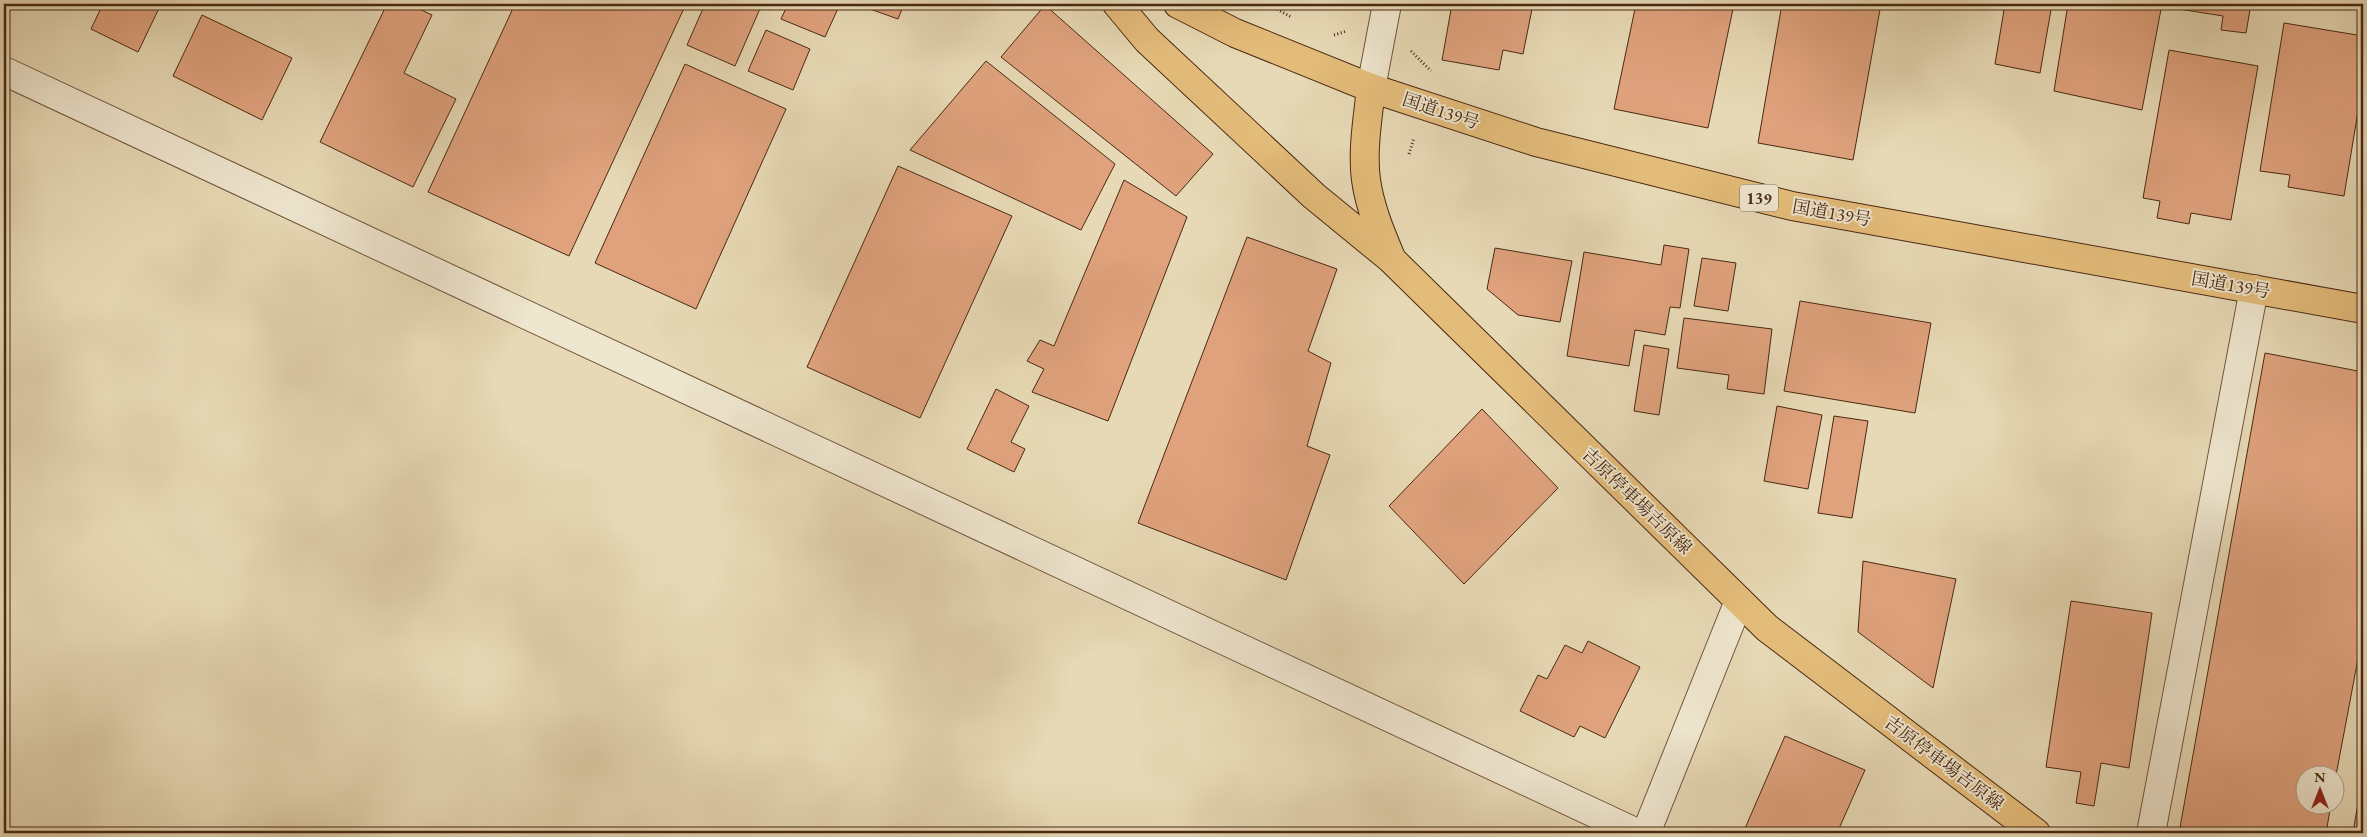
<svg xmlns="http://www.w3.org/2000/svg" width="2367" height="837" font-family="'EB Garamond','Noto Serif JP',serif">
<rect width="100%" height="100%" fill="#e7d9b5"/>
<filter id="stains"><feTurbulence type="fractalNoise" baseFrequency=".004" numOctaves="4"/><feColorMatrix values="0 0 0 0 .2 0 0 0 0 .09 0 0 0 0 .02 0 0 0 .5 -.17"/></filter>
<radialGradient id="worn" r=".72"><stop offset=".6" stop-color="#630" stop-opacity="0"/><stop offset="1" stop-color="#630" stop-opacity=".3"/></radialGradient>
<!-- building -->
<g fill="#dfa27d" stroke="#4a2913">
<polygon points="103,4 161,4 138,52 91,29"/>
<polygon points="387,4 409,4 432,15 404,73 456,99 413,187 320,142"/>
<polygon points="515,4 686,4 569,256 428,192"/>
<polygon points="705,4 762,4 735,66 687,45"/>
<polygon points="788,4 840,4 825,37 781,19"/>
<polygon points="856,4 904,4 898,19"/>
<polygon points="1452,4 1533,4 1523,54 1503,50 1499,70 1442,60"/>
<polygon points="1636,4 1734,4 1708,128 1614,109"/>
<polygon points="1782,4 1881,4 1853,160 1758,143"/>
<polygon points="2005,4 2052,4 2040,73 1995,64"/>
<polygon points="2068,4 2162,4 2142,110 2054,91"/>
<polygon points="2180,4 2251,4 2246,33 2221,30 2223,16 2179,9"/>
<polygon points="1045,5 1213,154 1176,196 1001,57"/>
<polygon points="202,15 292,58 262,120 173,76"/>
<polygon points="2284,23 2363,36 2363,81 2344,196 2288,187 2290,175 2260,171"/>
<polygon points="766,30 810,49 793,90 748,71"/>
<polygon points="2169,50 2258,66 2231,220 2191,213 2189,224 2157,218 2160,201 2143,198"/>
<polygon points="986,61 1115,164 1081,230 910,150"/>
<polygon points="685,64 786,109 696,309 595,263"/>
<polygon points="898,166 1012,216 920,418 807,367"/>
<polygon points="1124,180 1187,217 1108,421 1032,392 1044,369 1027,361 1040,340 1054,346"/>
<polygon points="1247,237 1337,269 1308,351 1331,363 1307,446 1330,455 1286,580 1138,523"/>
<polygon points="1664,245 1689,249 1680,308 1670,307 1665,335 1635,330 1629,366 1567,356 1584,252 1661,265"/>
<polygon points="1495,248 1572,261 1560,322 1518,315 1487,289"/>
<polygon points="1702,258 1736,263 1728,311 1694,306"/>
<polygon points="1800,301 1931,323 1915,413 1784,391"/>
<polygon points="1684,318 1772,329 1764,394 1727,389 1729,375 1677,368"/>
<polygon points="1644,345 1669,349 1659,415 1634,411"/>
<polygon points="2265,353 2363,372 2363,632 2334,786 2334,774 2304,774 2304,804 2331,804 2326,833 2179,833"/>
<polygon points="996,389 1029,406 1011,442 1025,449 1014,472 967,449"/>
<polygon points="1777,406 1822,415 1808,489 1764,481"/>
<polygon points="1482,409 1558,488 1464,584 1389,506"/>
<polygon points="1834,416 1868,421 1852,518 1818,513"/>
<polygon points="1863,561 1956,579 1933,688 1858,632"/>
<polygon points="2071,601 2152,613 2129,768 2101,763 2094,806 2076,803 2081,772 2046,767"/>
<polygon points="1588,641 1640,667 1605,738 1580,726 1574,737 1520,711 1538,675 1547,679 1565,645 1582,653"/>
<polygon points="1785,736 1865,770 1837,833 1743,833"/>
<polygon points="2363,773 2363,833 2353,833"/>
</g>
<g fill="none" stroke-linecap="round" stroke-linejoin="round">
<!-- minor casing -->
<g stroke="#71553c" stroke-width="30">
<g id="minor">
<polyline points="4,71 1637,833"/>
<polyline points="1371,88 1387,4"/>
<polyline points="1646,833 1739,601"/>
<polyline points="2151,833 2254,289"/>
</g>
</g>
<!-- major casing -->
<g stroke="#4a2913" stroke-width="30">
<g id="major">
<polyline points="1117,4 1147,40 1314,196 1391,259"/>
<path d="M 1371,88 C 1368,117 1362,150 1366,180 C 1370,208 1381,234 1392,260 L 1767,628 L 2036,833"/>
</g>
</g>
<!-- highway casing -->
<g stroke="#4a2913" stroke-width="30">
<polyline id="highway" points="1178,4 1235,33 1371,88 1536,142 1792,206 2363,309"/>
</g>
<!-- path -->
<g stroke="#4a2913" stroke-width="3" stroke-dasharray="1 2.5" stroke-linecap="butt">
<polyline points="1268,4 1291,17"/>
<polyline points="1334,35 1347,31"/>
<polyline points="1411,51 1431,71"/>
<polyline points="1409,154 1414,138"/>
</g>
<!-- minor -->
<use href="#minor" stroke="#efe6cf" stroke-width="28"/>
<!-- major -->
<use href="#major" stroke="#e4bc7a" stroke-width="28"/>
<!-- highway -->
<use href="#highway" stroke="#e4bc7a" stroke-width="28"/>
</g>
<g text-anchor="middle" stroke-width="4" stroke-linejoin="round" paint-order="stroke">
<!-- shield labels -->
<rect fill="#efe6cf" stroke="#7c624b" stroke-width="1" x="1740" y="184.5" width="38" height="27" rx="4"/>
<g font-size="16" font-weight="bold" fill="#4a2913">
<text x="1759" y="204">139</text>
</g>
<!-- street labels -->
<g font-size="18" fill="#4a2913" stroke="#efe6cf">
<text transform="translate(1441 111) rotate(18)" y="6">国道139号</text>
<text transform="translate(1832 213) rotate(10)" y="6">国道139号</text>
<text transform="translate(2231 285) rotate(10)" y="6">国道139号</text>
<text transform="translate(1637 501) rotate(44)" y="6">吉原停車場吉原線</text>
<text transform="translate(1944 763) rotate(37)" y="6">吉原停車場吉原線</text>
</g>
</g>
<!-- margin -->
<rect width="2367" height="837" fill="none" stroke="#e7d9b5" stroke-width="20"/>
<rect x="5" y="5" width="2357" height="827" fill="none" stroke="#4a2913" stroke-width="2.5"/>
<rect x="10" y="10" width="2347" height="817" fill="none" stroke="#4a2913"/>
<!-- north arrow -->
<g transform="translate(2320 790)"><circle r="24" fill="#efe6cf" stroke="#ad9a84"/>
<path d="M0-4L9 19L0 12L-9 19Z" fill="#8f2418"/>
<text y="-8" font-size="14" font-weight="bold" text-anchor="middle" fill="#4a2913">N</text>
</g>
<rect width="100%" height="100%" filter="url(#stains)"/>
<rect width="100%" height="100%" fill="url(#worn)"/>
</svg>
